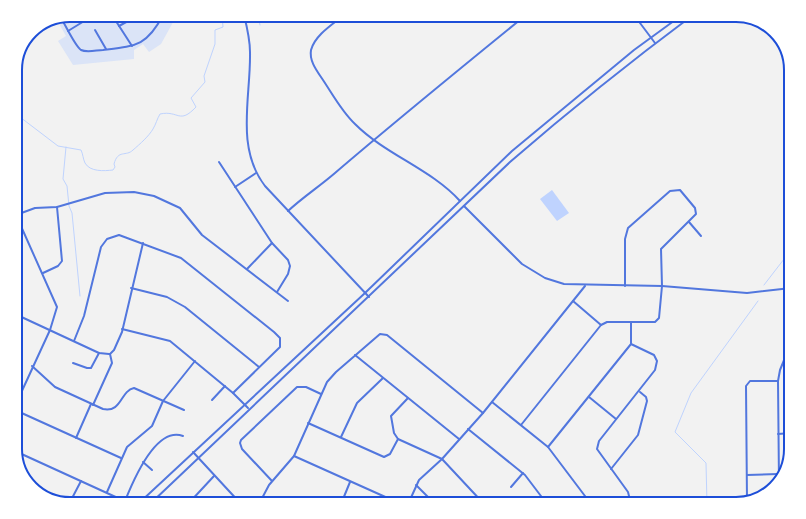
<svg xmlns="http://www.w3.org/2000/svg" width="806" height="519" font-family="Mulish,sans-serif">
<rect width="100%" height="100%" fill="#f2f2f2"/>
<!-- green -->
<polygon fill="#dbe4f7" points="70,15 177,15 161,44 149,52 143,44 134,50 134,59 73,65 58,41 66,36 57,20"/>
<!-- water -->
<polygon fill="#bfd3fe" points="552,190 569,213 557,221 540,199"/>
<g fill="none" stroke-linecap="round" stroke-linejoin="round">
<!-- stream -->
<g stroke="#bfd3fe" stroke-width="1">
<polyline points="258,15 260,25"/>
<path d="M 15,107 L 16,114 L 58,146 L 81,150 C 83,154 83,159 85,163 C 90,172 104,171 113,170 L 115,167 L 114,164 C 118,149 126,157 133,150 C 140,144 149,136 153,129 C 156,124 157,119 160,114 C 179,110 179,125 196,107 L 191,98 L 205,82 L 204,76 L 215,44 L 215,30 L 223,27 L 222,15"/>
<polyline points="66,147 63,179 67,186 69,206 72,213 80,296"/>
<polyline points="764,285 791,250"/>
<polyline points="707,504 706,463 675,432 691,393 758,301"/>
</g>
<!-- minor -->
<g stroke="#5277de" stroke-width="2">
<polyline points="112,15 132,46"/>
<path d="M 344,15 C 333,24 315,35 311,50 C 309,61 317,71 323,80 C 333,95 342,112 355,124 C 386,155 431,169 460,201"/>
<polyline points="634,15 655,43"/>
<path d="M 61,18 C 66,26 75,46 81,50 C 87,53 97,50 103,50 C 136,46 147,46 163,15"/>
<polyline points="119,26 139,15"/>
<polyline points="95,30 106,49"/>
<polyline points="68,31 94,15"/>
<polyline points="219,162 272,243 288,260 290,266 288,274 277,292"/>
<polyline points="235,187 256,173"/>
<polyline points="464,206 522,264 545,278 564,284 662,286 747,293 791,288"/>
<path d="M 288,211 C 303,197 320,186 335,173 C 398,119 462,67 526,15"/>
<polyline points="16,215 35,208 57,207 105,193 134,192 154,196 180,208 202,235 288,301"/>
<polyline points="689,222 701,236"/>
<polyline points="247,269 272,243"/>
<polyline points="43,273 58,266 62,261 57,207"/>
<polyline points="131,288 167,297 185,307 259,367"/>
<polyline points="15,301 19,316"/>
<polyline points="573,301 601,325"/>
<polyline points="15,314 99,353 109,354"/>
<polyline points="122,329 170,341 233,393 248,408"/>
<polyline points="74,341 84,316 101,247 107,239 119,235 181,258 274,332 280,338 280,347 233,393"/>
<polyline points="631,344 654,355 657,361 655,370 599,441 597,449 628,492 631,504"/>
<polyline points="110,354 114,350 122,332 143,243"/>
<polyline points="355,355 459,439"/>
<polyline points="73,363 87,368 91,368 99,353"/>
<path d="M 32,366 L 55,387 L 103,409 C 122,413 120,391 134,388 L 184,410"/>
<polyline points="589,397 616,419"/>
<polyline points="408,398 391,416 394,433 398,439 442,459 484,504"/>
<polyline points="212,400 225,386"/>
<polyline points="492,402 548,447 591,504"/>
<polyline points="93,405 112,363 110,354"/>
<polyline points="15,406 50,330 57,307 16,215"/>
<polyline points="15,410 121,458"/>
<polyline points="308,423 384,457 390,454 398,439"/>
<polyline points="521,425 601,325 607,322 655,322 659,318 662,286 661,249 696,214 695,208 680,190 670,191 628,228 625,239 625,286"/>
<polyline points="468,429 525,475 547,504"/>
<polyline points="778,434 791,433"/>
<polyline points="341,437 357,403 383,378"/>
<polyline points="76,438 91,404"/>
<polyline points="548,447 631,344 631,323"/>
<polyline points="15,451 131,504"/>
<polyline points="193,452 241,504"/>
<polyline points="294,456 401,504"/>
<polyline points="143,462 152,470"/>
<polyline points="611,469 638,435 647,401 646,397 640,392"/>
<polyline points="747,475 778,474"/>
<polyline points="272,481 242,449 240,443 241,440 297,387 306,387 321,394"/>
<polyline points="779,483 778,381 780,370 791,343"/>
<polyline points="416,485 435,504"/>
<polyline points="511,487 523,473"/>
<polyline points="107,492 127,447 152,426 163,401 195,361"/>
<path d="M 125,501 C 133,481 156,426 183,436"/>
<polyline points="747,501 746,386 750,381 778,381"/>
<polyline points="69,504 81,481"/>
<polyline points="188,504 214,476"/>
<polyline points="259,504 269,485 294,456 327,382 336,372 380,334 387,335 483,413"/>
<polyline points="341,504 350,482"/>
<polyline points="406,504 409,502 419,480 442,459 483,413 585,286"/>
<polyline points="627,504 631,502"/>
</g>
<!-- tertiary -->
<g stroke="#5277de" stroke-width="2">
<path d="M 244,15 C 247,27 250,39 250,52 C 251,97 235,147 265,186 L 369,297"/>
<polyline points="138,504 365,293 512,151 634,50 682,15"/>
<path d="M 150,504 L 510,162 C 570,110 630,62 693,15"/>
</g>
</g>
<!-- crop -->
<path d="M0 0H806V519H0ZM70 22H736A48 48 0 0 1 784 70V449A48 48 0 0 1 736 497H70A48 48 0 0 1 22 449V70A48 48 0 0 1 70 22Z" fill="#fff" fill-rule="evenodd"/>
<path fill="none" stroke="#1d4ed8" stroke-width="2" d="M70 22H736A48 48 0 0 1 784 70V449A48 48 0 0 1 736 497H70A48 48 0 0 1 22 449V70A48 48 0 0 1 70 22Z"/>
</svg>
